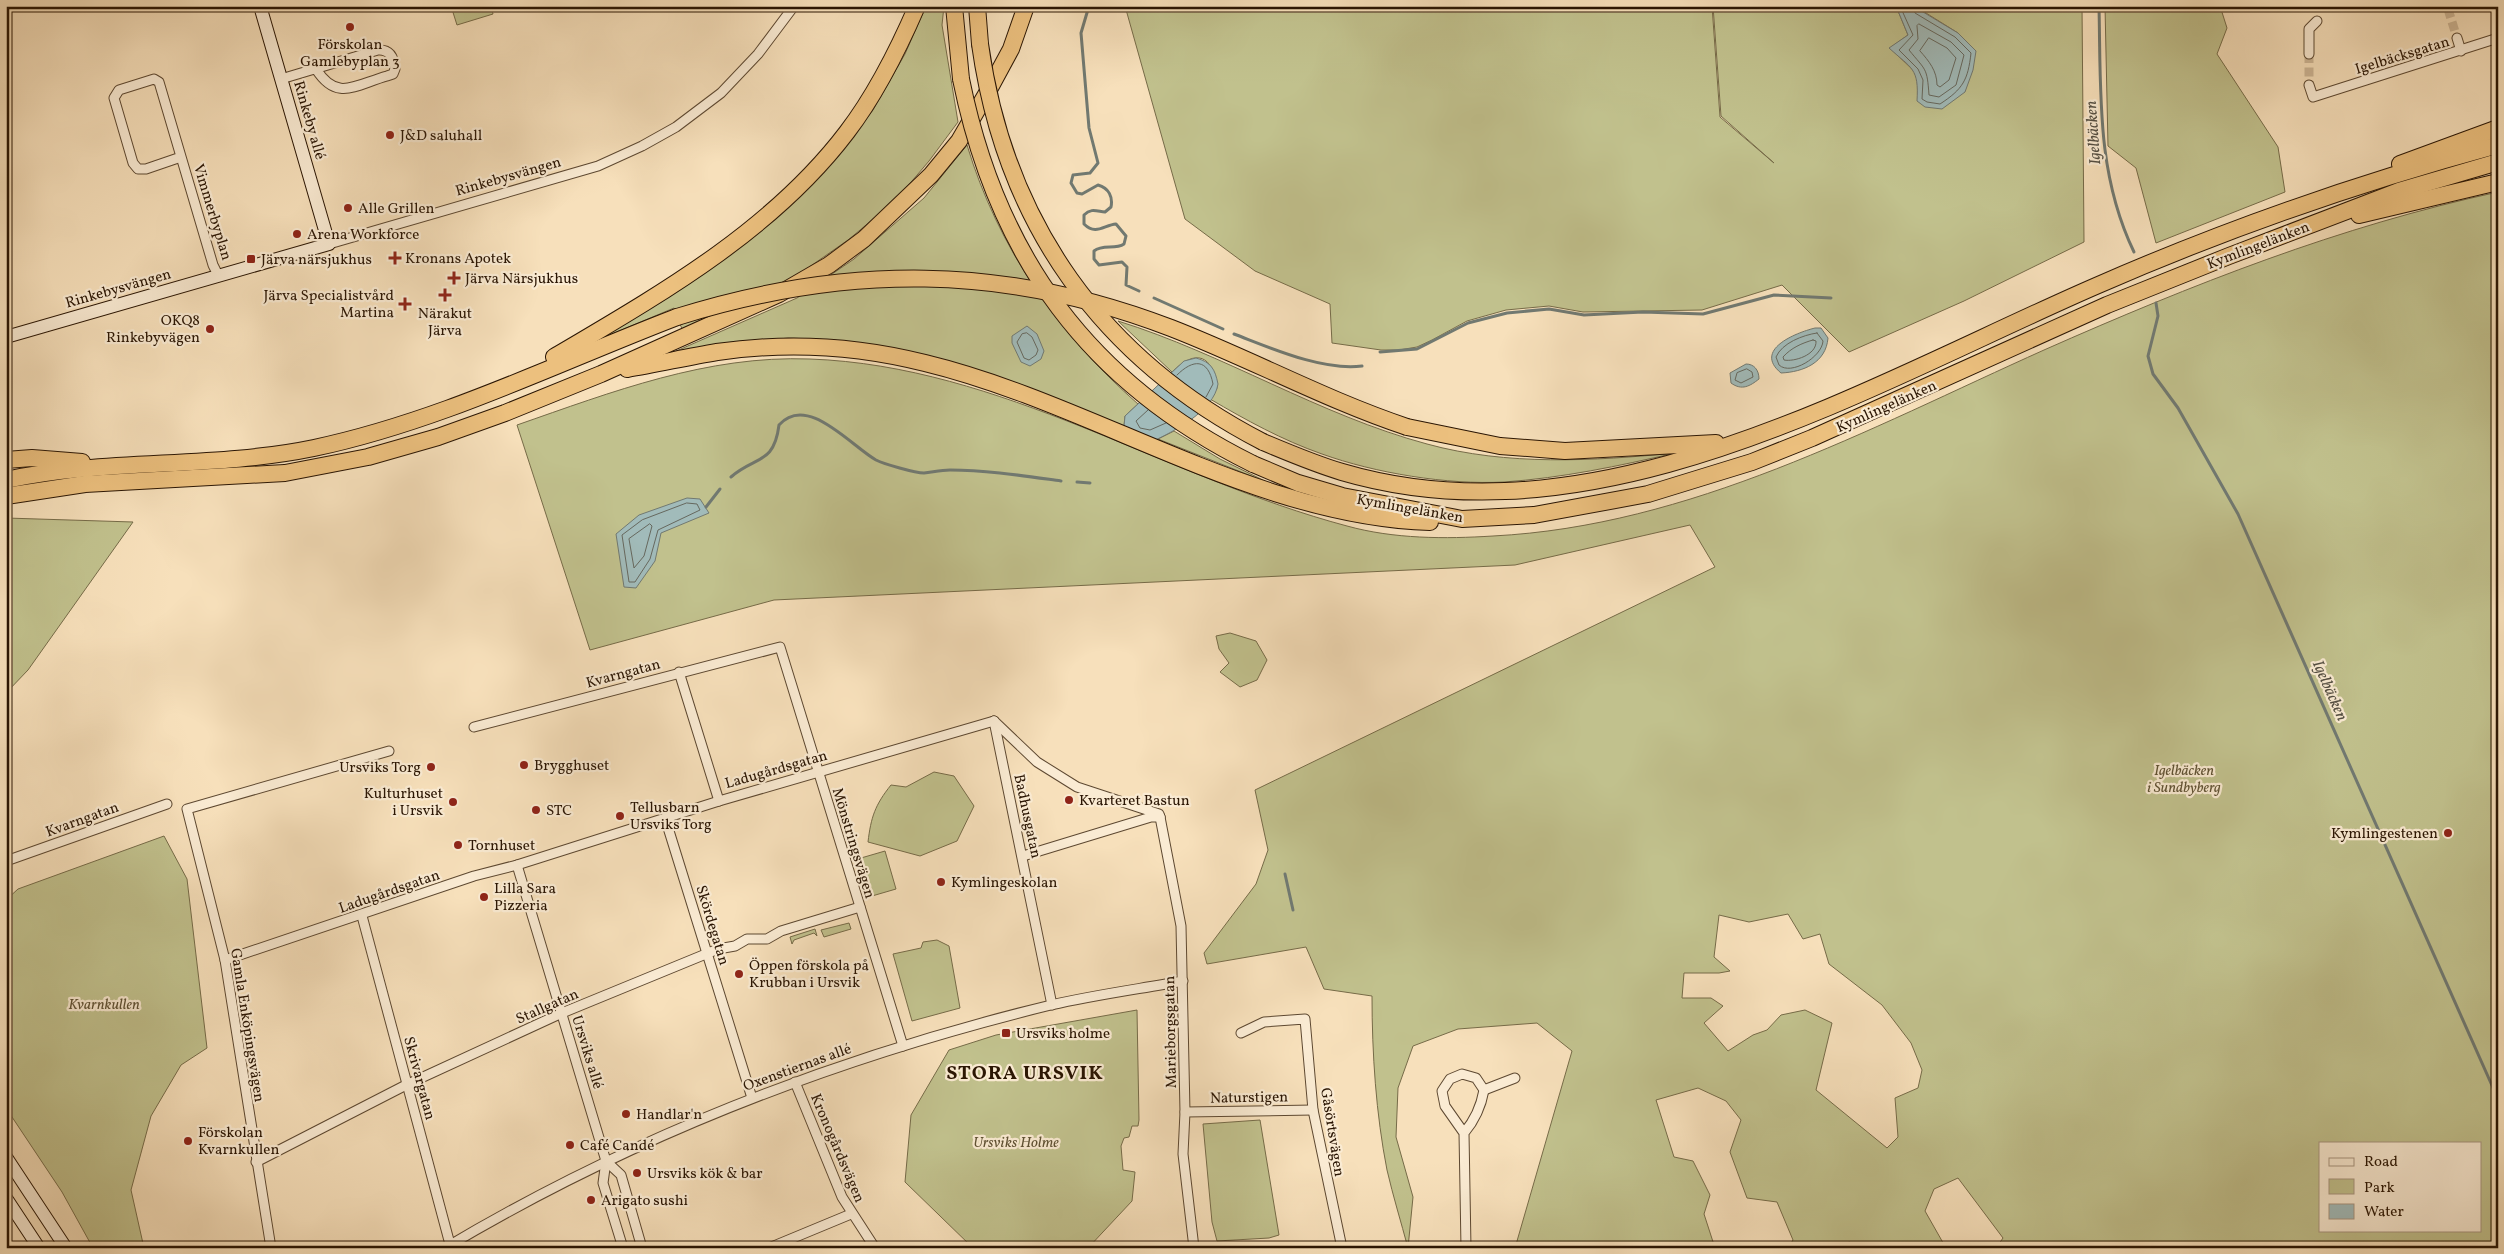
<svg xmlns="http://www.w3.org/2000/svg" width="2504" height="1254" font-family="Vollkorn,serif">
<rect width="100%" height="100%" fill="#f7e0bb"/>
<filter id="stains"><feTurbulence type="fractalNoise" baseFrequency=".004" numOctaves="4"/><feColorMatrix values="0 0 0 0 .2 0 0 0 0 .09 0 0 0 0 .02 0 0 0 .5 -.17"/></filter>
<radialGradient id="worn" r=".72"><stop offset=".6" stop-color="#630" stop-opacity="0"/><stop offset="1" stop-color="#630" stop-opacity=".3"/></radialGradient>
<!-- green -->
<g fill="#c1c18d" stroke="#766b48" fill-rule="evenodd">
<polygon points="451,6 491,6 493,14 457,25"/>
<polygon points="926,6 944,6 942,25 958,122 929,161 895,201 848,240 792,279 682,329 674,308 607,336 605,333 789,206 836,159 873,110 905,54"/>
<polygon points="1125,6 1712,6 1720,117 1774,163 1721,116 1713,6 1896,6 1908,35 1890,48 1914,71 1918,81 1958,33 1918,8 1918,6 2082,6 2084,242 1964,301 1849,352 1782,285 1702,310 1583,312 1549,306 1506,310 1467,321 1432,340 1417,347 1399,350 1381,350 1332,343 1330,304 1255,271 1185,219"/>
<polygon points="2105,6 2220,6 2227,28 2217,54 2278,147 2285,192 2156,243 2136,168 2108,146"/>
<path d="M 967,145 C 998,248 1058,334 1138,404 L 1125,416 L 1124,426 L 1037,391 L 835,340 L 788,338 L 717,346 L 665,356 L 797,298 L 854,259 L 924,198 Z"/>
<path d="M 2498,192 L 2498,1248 L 1996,1248 L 2003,1238 L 1958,1178 L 1934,1189 L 1925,1211 L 1946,1248 L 1853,1248 L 1850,1242 L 1826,1248 L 1788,1248 L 1793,1240 L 1777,1202 L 1747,1198 L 1730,1152 L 1741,1120 L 1726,1101 L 1698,1088 L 1656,1100 L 1674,1157 L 1693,1161 L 1710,1195 L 1704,1214 L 1715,1248 L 1515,1248 L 1572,1051 L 1537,1023 L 1458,1029 L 1413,1046 L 1398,1088 L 1396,1137 L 1413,1197 L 1408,1248 C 1401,1222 1393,1196 1387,1170 C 1376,1114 1372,1054 1372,996 L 1324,989 L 1306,947 L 1207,964 L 1204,953 L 1256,884 L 1268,850 L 1255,790 L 1715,567 L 1690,525 L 1515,565 L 774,600 L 590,650 L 517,425 C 612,392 707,355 810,359 C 1002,366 1166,478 1347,526 C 1394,539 1445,539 1493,536 C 1690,526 1868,429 2044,350 C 2191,285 2340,226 2498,192 ZM 1788,914 L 1803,939 L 1820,934 L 1829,964 L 1882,1005 L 1911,1043 L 1922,1070 L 1918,1088 L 1895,1098 L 1898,1137 L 1887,1148 L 1816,1090 L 1832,1023 L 1805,1010 L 1781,1015 L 1767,1030 L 1753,1035 L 1728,1051 L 1704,1023 L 1723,1006 L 1711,998 L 1682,998 L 1684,973 L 1719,973 L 1730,971 L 1714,957 L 1719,915 L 1749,922 ZM 2320,1143 L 2480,1143 L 2480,1230 L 2320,1230 Z"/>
<path d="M 1118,321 C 1224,354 1319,415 1427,444 C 1507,466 1594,461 1675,453 C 1619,466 1562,478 1504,482 C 1447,485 1375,473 1322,454 C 1282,440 1246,420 1210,399 L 1217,388 C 1213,355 1196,348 1172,372 Z"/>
<polygon points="1174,431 1220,459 1269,483 1158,439"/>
<polygon points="6,518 133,522 28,670 6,693"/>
<polygon points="1230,633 1256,641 1267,660 1257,680 1240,687 1220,672 1229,663 1219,649 1216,636"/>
<path d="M 934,772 L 954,776 L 974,806 L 957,841 L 920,856 L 868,842 C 871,817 875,805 891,785 L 906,787 Z"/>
<polygon points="164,836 187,879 207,1048 181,1065 151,1116 131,1190 144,1248 93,1248 62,1192 6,1108 6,900 18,889"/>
<polygon points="885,851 896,889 872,896 861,858"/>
<polygon points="849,923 851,929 824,937 821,930"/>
<polygon points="815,929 817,936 814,933 794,940 792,944 790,937"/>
<polygon points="937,940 949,946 960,1008 912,1021 893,954 921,948 923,942"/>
<polygon points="1137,1010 1139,1120 1138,1126 1132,1126 1129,1137 1124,1138 1121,1146 1123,1170 1135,1172 1132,1201 1088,1248 973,1248 905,1182 911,1115 949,1050 996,1035"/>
<polygon points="1260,1120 1279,1235 1269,1238 1217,1241 1212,1222 1203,1124"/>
</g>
<!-- water -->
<g fill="#a1bbba" stroke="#717971">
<path d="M 1896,6 L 1918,6 L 1918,9 L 1958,33 L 1976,51 L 1973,70 L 1965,92 L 1942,109 L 1925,107 L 1917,101 C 1919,68 1912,69 1889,48 L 1908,35 Z"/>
<polygon points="1027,326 1037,334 1044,351 1041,359 1030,366 1021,362 1012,343 1012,336"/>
<path d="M 1815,328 L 1821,328 L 1828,338 C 1826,363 1803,372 1781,373 C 1753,350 1795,333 1815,328 Z"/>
<path d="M 1196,358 C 1211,362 1215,369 1218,384 C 1214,411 1173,432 1151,442 L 1124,426 L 1125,416 L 1184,361 Z"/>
<path d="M 1746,364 C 1754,364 1759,370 1759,379 C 1750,386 1742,391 1731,383 L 1730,373 Z"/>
<polygon points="687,498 700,499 709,513 661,533 655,561 636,588 624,587 616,534 639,515"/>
</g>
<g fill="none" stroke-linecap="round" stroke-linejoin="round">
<!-- shore -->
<g stroke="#66685e" stroke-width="1">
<path d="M 1900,6 L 1913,35 L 1899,50 L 1918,69 L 1923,80 L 1922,99 L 1927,102 L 1940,104 C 1963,89 1968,80 1971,53 L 1955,37 L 1915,13 L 1913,6"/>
<path d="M 1919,24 L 1951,42 L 1964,55 L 1956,85 L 1939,97 L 1929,95 C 1927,67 1926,71 1909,50 L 1918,39 L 1917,26 Z"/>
<path d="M 1929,38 L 1947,48 L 1956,58 L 1949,80 L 1940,87 L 1937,85 C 1937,71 1929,61 1920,51 Z"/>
<polygon points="1027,333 1032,337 1038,350 1036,355 1029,360 1024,358 1017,342 1022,334"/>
<path d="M 1817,333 L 1823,341 C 1822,357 1791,376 1779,365 L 1776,357 C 1782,343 1803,335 1817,333 Z"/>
<path d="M 1813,340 L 1816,341 C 1817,355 1794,362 1784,360 L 1783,357 C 1791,348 1802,343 1813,340 Z"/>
<polygon points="1747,369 1752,372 1753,377 1741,383 1735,380 1737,373"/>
<path d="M 1177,375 C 1193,359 1208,358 1213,384 L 1206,397"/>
<polyline points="1148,410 1136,421 1140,428 1150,430 1166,423"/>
<polygon points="687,503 697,504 700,510 658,530 650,559 635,582 629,582 622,535 642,520"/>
<polygon points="650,524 652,526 644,556 634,568 629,539"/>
</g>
<!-- stream -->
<g stroke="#717971" stroke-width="3">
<path d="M 1089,6 L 1081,33 L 1089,128 L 1098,163 L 1090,173 L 1073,175 L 1071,183 L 1077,193 L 1082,194 L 1098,185 C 1109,188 1113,197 1111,207 L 1105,212 C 1096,211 1091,208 1084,215 L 1084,224 C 1096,236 1104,225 1116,224 L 1126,236 L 1124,244 C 1115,250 1103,244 1094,251 L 1094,259 L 1099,265 L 1122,262 L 1127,267 L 1126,285 L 1139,291"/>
<path d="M 2099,6 C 2101,92 2096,173 2134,252"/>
<polyline points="1154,298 1223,329"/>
<polyline points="2156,303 2158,316 2148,356 2153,374 2178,408 2238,514 2494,1090 2498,1094"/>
<path d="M 1234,334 C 1271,348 1322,371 1362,366"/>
<polyline points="1380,352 1417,349 1468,323 1507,313 1549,309 1584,315 1643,312 1703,314 1774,295 1831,298"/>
<path d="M 731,477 C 755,456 774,465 779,425 C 807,393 851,446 876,460 C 884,464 915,473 924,473 C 933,472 941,470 950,470 C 987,470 1025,476 1061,481"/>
<polyline points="1077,482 1090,483"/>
<polyline points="706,507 720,489"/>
<polyline points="1285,874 1293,910"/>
</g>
<!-- street-tunnel -->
<g stroke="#ceb796" stroke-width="9" stroke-dasharray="9 4.5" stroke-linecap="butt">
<polyline points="2448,9 2457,38"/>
<polyline points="2309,54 2309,85"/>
</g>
<!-- street casing -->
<g stroke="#5d4831" stroke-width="11">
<g id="street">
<polyline points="2457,38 2461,51"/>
<polyline points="2309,54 2309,29 2317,21"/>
<path d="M 281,79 L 378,50 C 390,49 394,58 395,69 L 393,74 L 387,76 C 355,85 337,102 316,69"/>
<polyline points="2309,85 2313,97 2498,38"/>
<polyline points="181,157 146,169 138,169 133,163 114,98 119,90 154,79 159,82 213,265 218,275"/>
<polyline points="329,244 598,166 642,146 676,127 721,93 758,54 794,6"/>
<polyline points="679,672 719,801"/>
<polyline points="994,721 1052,1005"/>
<polyline points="994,721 1037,762 1077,787 1159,814 1160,817"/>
<polyline points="474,727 780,647 903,1046"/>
<polyline points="1160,817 1181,926 1185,1112 1183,1154 1194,1248"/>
<polyline points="665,818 752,1098"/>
<polyline points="1023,856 1151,817 1160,817"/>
<polyline points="6,861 167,804"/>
<polyline points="517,865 606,1161 603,1183 623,1248"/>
<polyline points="362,916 451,1248"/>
<polyline points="225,960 474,876 517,865 719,801 994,721"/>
<polyline points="1241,1033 1264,1022 1305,1019 1313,1110 1342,1248"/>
<polyline points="795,1082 842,1197 875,1248"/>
<polyline points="1484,1090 1515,1078"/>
<polyline points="1185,1112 1313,1110"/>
<path d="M 1464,1133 C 1475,1120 1481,1107 1484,1090 L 1476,1078 L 1462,1074 L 1450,1079 L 1442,1091 L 1445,1106 L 1464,1133 L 1466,1248"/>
<polyline points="606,1161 621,1175 642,1248"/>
<polyline points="256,1162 408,1084 562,1013 718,949 735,946 747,939 767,939 781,931 860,907"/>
<polyline points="271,1248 225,960 187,809 389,751"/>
<path d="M 445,1248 C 633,1136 838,1057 1051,1005 C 1094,995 1139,989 1183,981"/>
<polyline points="769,1248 851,1214"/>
</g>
</g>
<!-- secondary casing -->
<g stroke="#2a1503" stroke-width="14">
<g id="secondary">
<polyline points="6,337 329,244 260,6"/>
<polyline points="6,1157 66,1248"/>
<polyline points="6,1198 39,1248"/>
</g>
</g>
<!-- highway casing -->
<g stroke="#2a1503" stroke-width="18">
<g id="highway">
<polyline points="954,6 961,79"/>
<polyline points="977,6 980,44"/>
<polyline points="2400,164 2498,128"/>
<polyline points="2359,215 2498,182"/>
<path d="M 554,357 C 659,295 772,231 847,132 C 876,94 898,50 917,6"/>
<path d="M 627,369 C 657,364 687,357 717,352 C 786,342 858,346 925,363 C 1094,404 1255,517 1430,522"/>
<polyline points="1407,427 1500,446 1565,451 1716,443"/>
<path d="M 1263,442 C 1289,453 1315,464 1342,472 C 1601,548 1868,385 2096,286 C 2226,229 2361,182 2498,145"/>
<polyline points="6,460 32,458 82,462"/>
<polyline points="1253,464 1298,483 1342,496 1462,519 1534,515 1648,494 1752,462 1812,438 2107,305 2229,256 2399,191 2498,162"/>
<path d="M 6,480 C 108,458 213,469 314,448 C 441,421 557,363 677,317"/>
<polyline points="6,496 85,484 285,473 368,457 438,437 505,413 601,374 779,294 829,265 864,239 931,175 959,141 991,86 1011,49 1026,6"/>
</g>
</g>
<!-- street -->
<use href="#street" stroke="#faebd3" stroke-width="9"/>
<!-- secondary -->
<use href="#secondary" stroke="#faebd3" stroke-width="12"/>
<!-- highway -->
<use href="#highway" stroke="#ecc07e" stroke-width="16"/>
<!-- highway-bridge casing -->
<g stroke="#2a1503" stroke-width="18" stroke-linecap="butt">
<g id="highway-bridge">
<path d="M 980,44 C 1005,224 1102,359 1263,442"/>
<path d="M 961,79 C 997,257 1089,383 1253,464"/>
<path d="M 677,317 C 846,264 1005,264 1171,328 C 1251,359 1326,400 1407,427"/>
</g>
</g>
<!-- highway-bridge -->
<use href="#highway-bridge" stroke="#ecc07e" stroke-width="16"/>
</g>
<!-- markers -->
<g fill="#8f2418" stroke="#faebd3" stroke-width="2">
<circle cx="350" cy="27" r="5"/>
<circle cx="390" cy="135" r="5"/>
<circle cx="348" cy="208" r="5"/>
<circle cx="297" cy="234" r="5"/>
<path d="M392.5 250.5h5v5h5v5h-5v5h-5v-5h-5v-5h5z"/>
<rect x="246" y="254" width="10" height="10" rx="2.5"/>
<path d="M451.5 270.5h5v5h5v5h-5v5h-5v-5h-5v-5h5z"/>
<path d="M442.5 287.5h5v5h5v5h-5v5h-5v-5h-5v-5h5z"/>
<path d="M402.5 296.5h5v5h5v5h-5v5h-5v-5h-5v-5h5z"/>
<circle cx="210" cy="329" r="5"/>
<circle cx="524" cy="765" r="5"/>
<circle cx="431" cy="767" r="5"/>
<circle cx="1069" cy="800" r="5"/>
<circle cx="453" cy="802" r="5"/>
<circle cx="536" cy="810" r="5"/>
<circle cx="620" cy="816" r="5"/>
<circle cx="2448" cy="833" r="5"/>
<circle cx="458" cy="845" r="5"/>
<circle cx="941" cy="882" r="5"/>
<circle cx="484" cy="897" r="5"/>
<circle cx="739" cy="974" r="5"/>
<rect x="1001" y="1028" width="10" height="10" rx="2.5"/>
<circle cx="626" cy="1114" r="5"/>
<circle cx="188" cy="1141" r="5"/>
<circle cx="570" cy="1145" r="5"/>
<circle cx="637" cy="1173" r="5"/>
<circle cx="591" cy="1200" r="5"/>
</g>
<g text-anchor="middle" stroke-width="4.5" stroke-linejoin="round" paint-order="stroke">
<!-- poi labels -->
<g font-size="15" fill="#2a1503" stroke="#faebd3" text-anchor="start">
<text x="350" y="49" text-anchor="middle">Förskolan<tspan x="350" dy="17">Gamlebyplan 3</tspan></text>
<text x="400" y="140">J&amp;D saluhall</text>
<text x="358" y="213">Alle Grillen</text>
<text x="307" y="239">Arena Workforce</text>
<text x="405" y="263">Kronans Apotek</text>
<text x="261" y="264">Järva närsjukhus</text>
<text x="465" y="283">Järva Närsjukhus</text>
<text x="394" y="300" text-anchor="end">Järva Specialistvård<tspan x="394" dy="17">Martina</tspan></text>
<text x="445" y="318" text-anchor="middle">Närakut<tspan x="445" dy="17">Järva</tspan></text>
<text x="200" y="325" text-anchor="end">OKQ8<tspan x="200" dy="17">Rinkebyvägen</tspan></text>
<text x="534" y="770">Brygghuset</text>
<text x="421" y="772" text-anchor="end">Ursviks Torg</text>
<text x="443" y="798" text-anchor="end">Kulturhuset<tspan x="443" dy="17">i Ursvik</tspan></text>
<text x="1079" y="805">Kvarteret Bastun</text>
<text x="630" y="812">Tellusbarn<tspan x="630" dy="17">Ursviks Torg</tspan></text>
<text x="546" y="815">STC</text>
<text x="2438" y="838" text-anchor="end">Kymlingestenen</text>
<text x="468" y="850">Tornhuset</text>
<text x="951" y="887">Kymlingeskolan</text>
<text x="494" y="893">Lilla Sara<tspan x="494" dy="17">Pizzeria</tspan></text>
<text x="749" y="970">Öppen förskola på<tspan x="749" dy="17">Krubban i Ursvik</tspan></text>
<text x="1016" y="1038">Ursviks holme</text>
<text x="636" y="1119">Handlar'n</text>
<text x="198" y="1137">Förskolan<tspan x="198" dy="17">Kvarnkullen</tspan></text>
<text x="580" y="1150">Café Candé</text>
<text x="647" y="1178">Ursviks kök &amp; bar</text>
<text x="601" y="1205">Arigato sushi</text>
</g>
<!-- street labels -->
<g font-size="15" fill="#2a1503" stroke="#faebd3">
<text transform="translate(2402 55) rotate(-17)" y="5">Igelbäcksgatan</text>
<text transform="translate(310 120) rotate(74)" y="5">Rinkeby allé</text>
<text transform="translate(508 176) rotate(-16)" y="5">Rinkebysvängen</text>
<text transform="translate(213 212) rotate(73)" y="5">Vimmerbyplan</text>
<text transform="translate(2258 245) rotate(-21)" y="5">Kymlingelänken</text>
<text transform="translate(118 288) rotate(-16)" y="5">Rinkebysvängen</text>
<text transform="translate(1886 406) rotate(-24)" y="5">Kymlingelänken</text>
<text transform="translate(1410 508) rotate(10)" y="5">Kymlingelänken</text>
<text transform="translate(623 673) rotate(-15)" y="5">Kvarngatan</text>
<text transform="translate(776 769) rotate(-16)" y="5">Ladugårdsgatan</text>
<text transform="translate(1028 816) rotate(78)" y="5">Badhusgatan</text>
<text transform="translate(82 819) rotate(-20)" y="5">Kvarngatan</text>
<text transform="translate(854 843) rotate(73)" y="5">Mönstringsvägen</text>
<text transform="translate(389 891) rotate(-19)" y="5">Ladugårdsgatan</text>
<text transform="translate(713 925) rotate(73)" y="5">Skördegatan</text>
<text transform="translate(547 1006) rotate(-24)" y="5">Stallgatan</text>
<text transform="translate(248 1025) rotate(81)" y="5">Gamla Enköpingsvägen</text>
<text transform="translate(1170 1032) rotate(-91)" y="5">Marieborgsgatan</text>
<text transform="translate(588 1052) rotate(73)" y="5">Ursviks allé</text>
<text transform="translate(797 1067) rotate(-20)" y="5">Oxenstiernas allé</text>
<text transform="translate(420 1078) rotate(75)" y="5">Skrivargatan</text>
<text transform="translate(1249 1097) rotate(-1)" y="5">Naturstigen</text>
<text transform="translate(1333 1132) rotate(81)" y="5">Gåsörtsvägen</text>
<text transform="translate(838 1148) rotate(67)" y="5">Kronogårdsvägen</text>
</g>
<!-- park labels -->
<g font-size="15" font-style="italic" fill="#5f5133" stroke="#faebd3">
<text x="2184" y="775">Igelbäcken<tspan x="2184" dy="17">i Sundbyberg</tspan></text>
<text x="104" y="1009">Kvarnkullen</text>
<text x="1016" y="1147">Ursviks Holme</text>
</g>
<!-- water labels -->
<g font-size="16" font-style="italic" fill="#544f43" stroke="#faebd3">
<text transform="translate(2092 133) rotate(-94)" y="6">Igelbäcken</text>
<text transform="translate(2331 690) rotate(66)" y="6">Igelbäcken</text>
</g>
<!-- district labels -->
<g font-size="20" font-weight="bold" letter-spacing="1" fill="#2a1503" stroke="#faebd3">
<text x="1025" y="1079">STORA URSVIK</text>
</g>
</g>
<!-- margin -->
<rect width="2504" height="1254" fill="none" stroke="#f7e0bb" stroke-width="25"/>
<rect x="8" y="8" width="2489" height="1239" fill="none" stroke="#2a1503" stroke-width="2.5"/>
<rect x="12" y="12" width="2479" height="1229" fill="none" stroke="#2a1503"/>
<!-- legend -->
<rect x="2319" y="1142" width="162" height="90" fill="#faebd3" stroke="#a79580"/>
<rect x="2329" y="1158" width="25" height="8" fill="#faebd3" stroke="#a79580"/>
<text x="2364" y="1166" font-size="15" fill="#2a1503">Road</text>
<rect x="2329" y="1179" width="25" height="15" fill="#c1c18d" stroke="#a79580"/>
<text x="2364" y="1192" font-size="15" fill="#2a1503">Park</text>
<rect x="2329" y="1204" width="25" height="15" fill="#a1bbba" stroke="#a79580"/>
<text x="2364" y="1216" font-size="15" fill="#2a1503">Water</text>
<rect width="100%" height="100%" filter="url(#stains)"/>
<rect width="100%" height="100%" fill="url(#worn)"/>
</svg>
